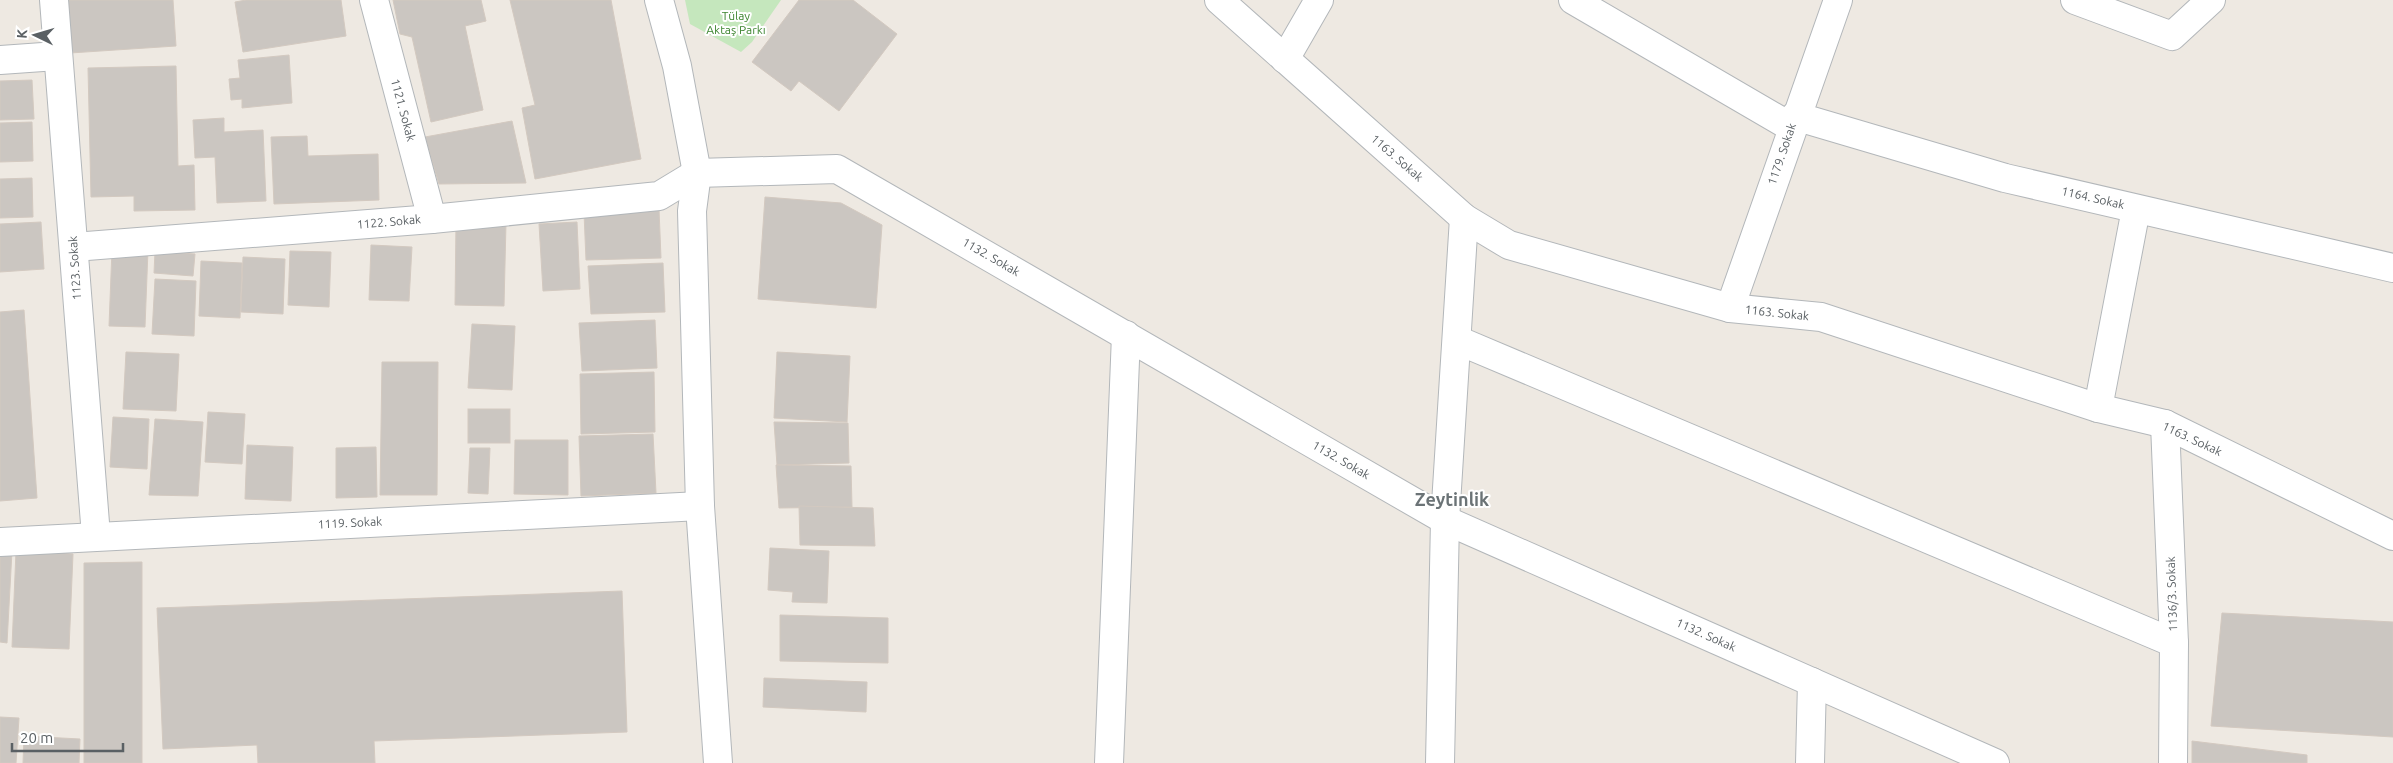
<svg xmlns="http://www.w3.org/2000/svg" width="2393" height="763" font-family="Ubuntu,sans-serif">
<rect width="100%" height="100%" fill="#eee9e2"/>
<!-- green -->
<polygon fill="#c5e7bd" points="685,0 781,0 752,42 741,52 690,24"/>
<!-- building -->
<g fill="#cbc6c1" stroke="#d3c9c0">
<polygon points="66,0 173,0 176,46 70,53"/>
<polygon points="246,0 341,0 346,36 243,52 235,2"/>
<polygon points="393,0 481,0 486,21 465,26 483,110 431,122 412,37 400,34"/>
<polygon points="510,0 611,0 641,159 535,179 522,108 535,105"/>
<polygon points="799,0 853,0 897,34 839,111 799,81 791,91 752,62"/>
<polygon points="289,55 292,103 242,108 242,99 231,100 229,79 240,78 238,60"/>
<polygon points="176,66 178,166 194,165 195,210 134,211 134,196 91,197 88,68"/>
<polygon points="32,80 34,119 0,120 0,81"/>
<polygon points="224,118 224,132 263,130 266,201 217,203 215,157 195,158 193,120"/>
<polygon points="512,121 526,183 439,184 425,137"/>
<polygon points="32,122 33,161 0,162 0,123"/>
<polygon points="307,136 308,156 378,154 379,200 274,204 271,137"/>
<polygon points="32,178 33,217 0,218 0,179"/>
<polygon points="765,197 841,203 882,225 876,308 758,299"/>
<polygon points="659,209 661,258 586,260 584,213"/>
<polygon points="41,222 44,269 0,272 0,224"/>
<polygon points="456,222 506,223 504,306 455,305"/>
<polygon points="577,222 580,289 543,291 539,224"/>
<polygon points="371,245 412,247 409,301 369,300"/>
<polygon points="112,249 148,250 145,327 109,326"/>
<polygon points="155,251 195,254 193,276 154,273"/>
<polygon points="290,251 331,252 329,307 288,305"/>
<polygon points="243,257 285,259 283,314 241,312"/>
<polygon points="201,261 242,263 240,318 199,316"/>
<polygon points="663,263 665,312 591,314 588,266"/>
<polygon points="155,279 196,281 194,336 152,334"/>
<polygon points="24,310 37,498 0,501 0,312"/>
<polygon points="655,320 657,368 582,371 579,323"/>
<polygon points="472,324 515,326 512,390 468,388"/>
<polygon points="126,352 179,354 176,411 123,409"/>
<polygon points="777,352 850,356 847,422 774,418"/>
<polygon points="382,362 438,362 437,495 380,495"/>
<polygon points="654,372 655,432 581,434 580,374"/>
<rect x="468" y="409" width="42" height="34"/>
<polygon points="208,412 245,414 242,464 205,462"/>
<polygon points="113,417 149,419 147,469 110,467"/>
<polygon points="155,419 203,422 198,496 149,495"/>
<polygon points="774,422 848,423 849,463 777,465"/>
<polygon points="653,434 656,493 581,496 579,436"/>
<polygon points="515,440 568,440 568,495 514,494"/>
<polygon points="247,445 293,447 291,501 245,499"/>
<polygon points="376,447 377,497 336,498 336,448"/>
<polygon points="470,448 490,448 488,494 468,493"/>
<polygon points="776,465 851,466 852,507 779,508"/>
<polygon points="799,506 873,508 875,546 800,545"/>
<polygon points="770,548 829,551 827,603 792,602 793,592 768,590"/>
<polygon points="0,550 12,551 7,643 0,642"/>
<polygon points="16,551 73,554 69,649 12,647"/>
<polygon points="142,562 142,763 84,763 84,563"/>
<polygon points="622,591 627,732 374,741 375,763 258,763 257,745 163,749 157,608"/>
<polygon points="2222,613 2393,622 2393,737 2211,726"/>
<polygon points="780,615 888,618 888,663 780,661"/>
<polygon points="764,678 867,682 866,712 763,707"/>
<polygon points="0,717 19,718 16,763 0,763"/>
<polygon points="24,736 80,739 79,763 23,763"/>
<polygon points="2192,741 2307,755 2307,763 2192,763"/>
</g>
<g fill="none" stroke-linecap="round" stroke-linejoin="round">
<!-- minor casing -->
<g stroke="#b3b7ba" stroke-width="30">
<g id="minor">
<polyline points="54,0 96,536"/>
<polyline points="374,0 432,219"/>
<polyline points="1219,0 1464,218 1509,245 1730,308 1821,317 2098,408 2165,424 2393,536"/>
<polyline points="1573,0 1791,127"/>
<polyline points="2075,0 2172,36 2211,0"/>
<polyline points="1285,59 1319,0"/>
<polyline points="0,60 57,56"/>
<polyline points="1795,116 2005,178 2393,268"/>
<polyline points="74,247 432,219 659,196 697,173 837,169 1445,520 1995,763"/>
<polyline points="1730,308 1838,0"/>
<polyline points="1457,340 2174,643"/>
<polyline points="2098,408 2136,209"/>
<polyline points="2165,424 2174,643 2173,763"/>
<polyline points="0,542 700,506"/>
<polyline points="1109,763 1126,335"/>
<polyline points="1440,763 1445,520 1464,218"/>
<polyline points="1810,763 1812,682"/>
</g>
</g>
<!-- tertiary casing -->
<g stroke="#b3b7ba" stroke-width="30">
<polyline id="tertiary" points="659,0 677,66 697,173 692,211 700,506 718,763"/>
</g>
<!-- minor -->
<use href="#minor" stroke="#fff" stroke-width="28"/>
<!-- tertiary -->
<use href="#tertiary" stroke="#fff" stroke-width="28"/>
</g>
<g text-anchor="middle" stroke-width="4" stroke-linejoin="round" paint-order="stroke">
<!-- park labels -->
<g font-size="12" fill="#3d8530" stroke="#fff">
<text x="736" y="20">Tülay<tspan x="736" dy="14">Aktaş Parkı</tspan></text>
</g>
<!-- street labels -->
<g font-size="12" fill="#5a6064" stroke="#fff">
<text transform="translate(403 110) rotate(75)" y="4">1121. Sokak</text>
<text transform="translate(1782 154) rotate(-71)" y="4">1179. Sokak</text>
<text transform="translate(1397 158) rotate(41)" y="4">1163. Sokak</text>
<text transform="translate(2093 198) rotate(13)" y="4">1164. Sokak</text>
<text transform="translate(389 222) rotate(-5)" y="4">1122. Sokak</text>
<text transform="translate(991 257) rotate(30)" y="4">1132. Sokak</text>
<text transform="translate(75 268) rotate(-94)" y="4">1123. Sokak</text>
<text transform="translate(1777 313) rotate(6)" y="4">1163. Sokak</text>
<text transform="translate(2192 439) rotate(25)" y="4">1163. Sokak</text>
<text transform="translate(1341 460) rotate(30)" y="4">1132. Sokak</text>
<text transform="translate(350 523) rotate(-3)" y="4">1119. Sokak</text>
<text transform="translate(2172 594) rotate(-92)" y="4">1136/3. Sokak</text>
<text transform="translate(1706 635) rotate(24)" y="4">1132. Sokak</text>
</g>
<!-- district labels -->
<g font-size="18" font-weight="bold" fill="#6b7376" stroke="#fff">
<text x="1452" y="506">Zeytinlik</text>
</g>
</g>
<!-- north arrow -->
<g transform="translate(35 35) rotate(275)" stroke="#ffffff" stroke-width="4" paint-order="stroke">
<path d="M0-4L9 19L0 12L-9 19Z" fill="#5a6064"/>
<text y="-8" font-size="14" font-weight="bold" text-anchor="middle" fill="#5a6064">K</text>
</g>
<!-- scale -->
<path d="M12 743v8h111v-8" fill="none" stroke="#5a6064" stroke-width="2.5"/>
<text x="20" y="743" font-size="15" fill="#5a6064" stroke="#ffffff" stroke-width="4" paint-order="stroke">20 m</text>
</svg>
